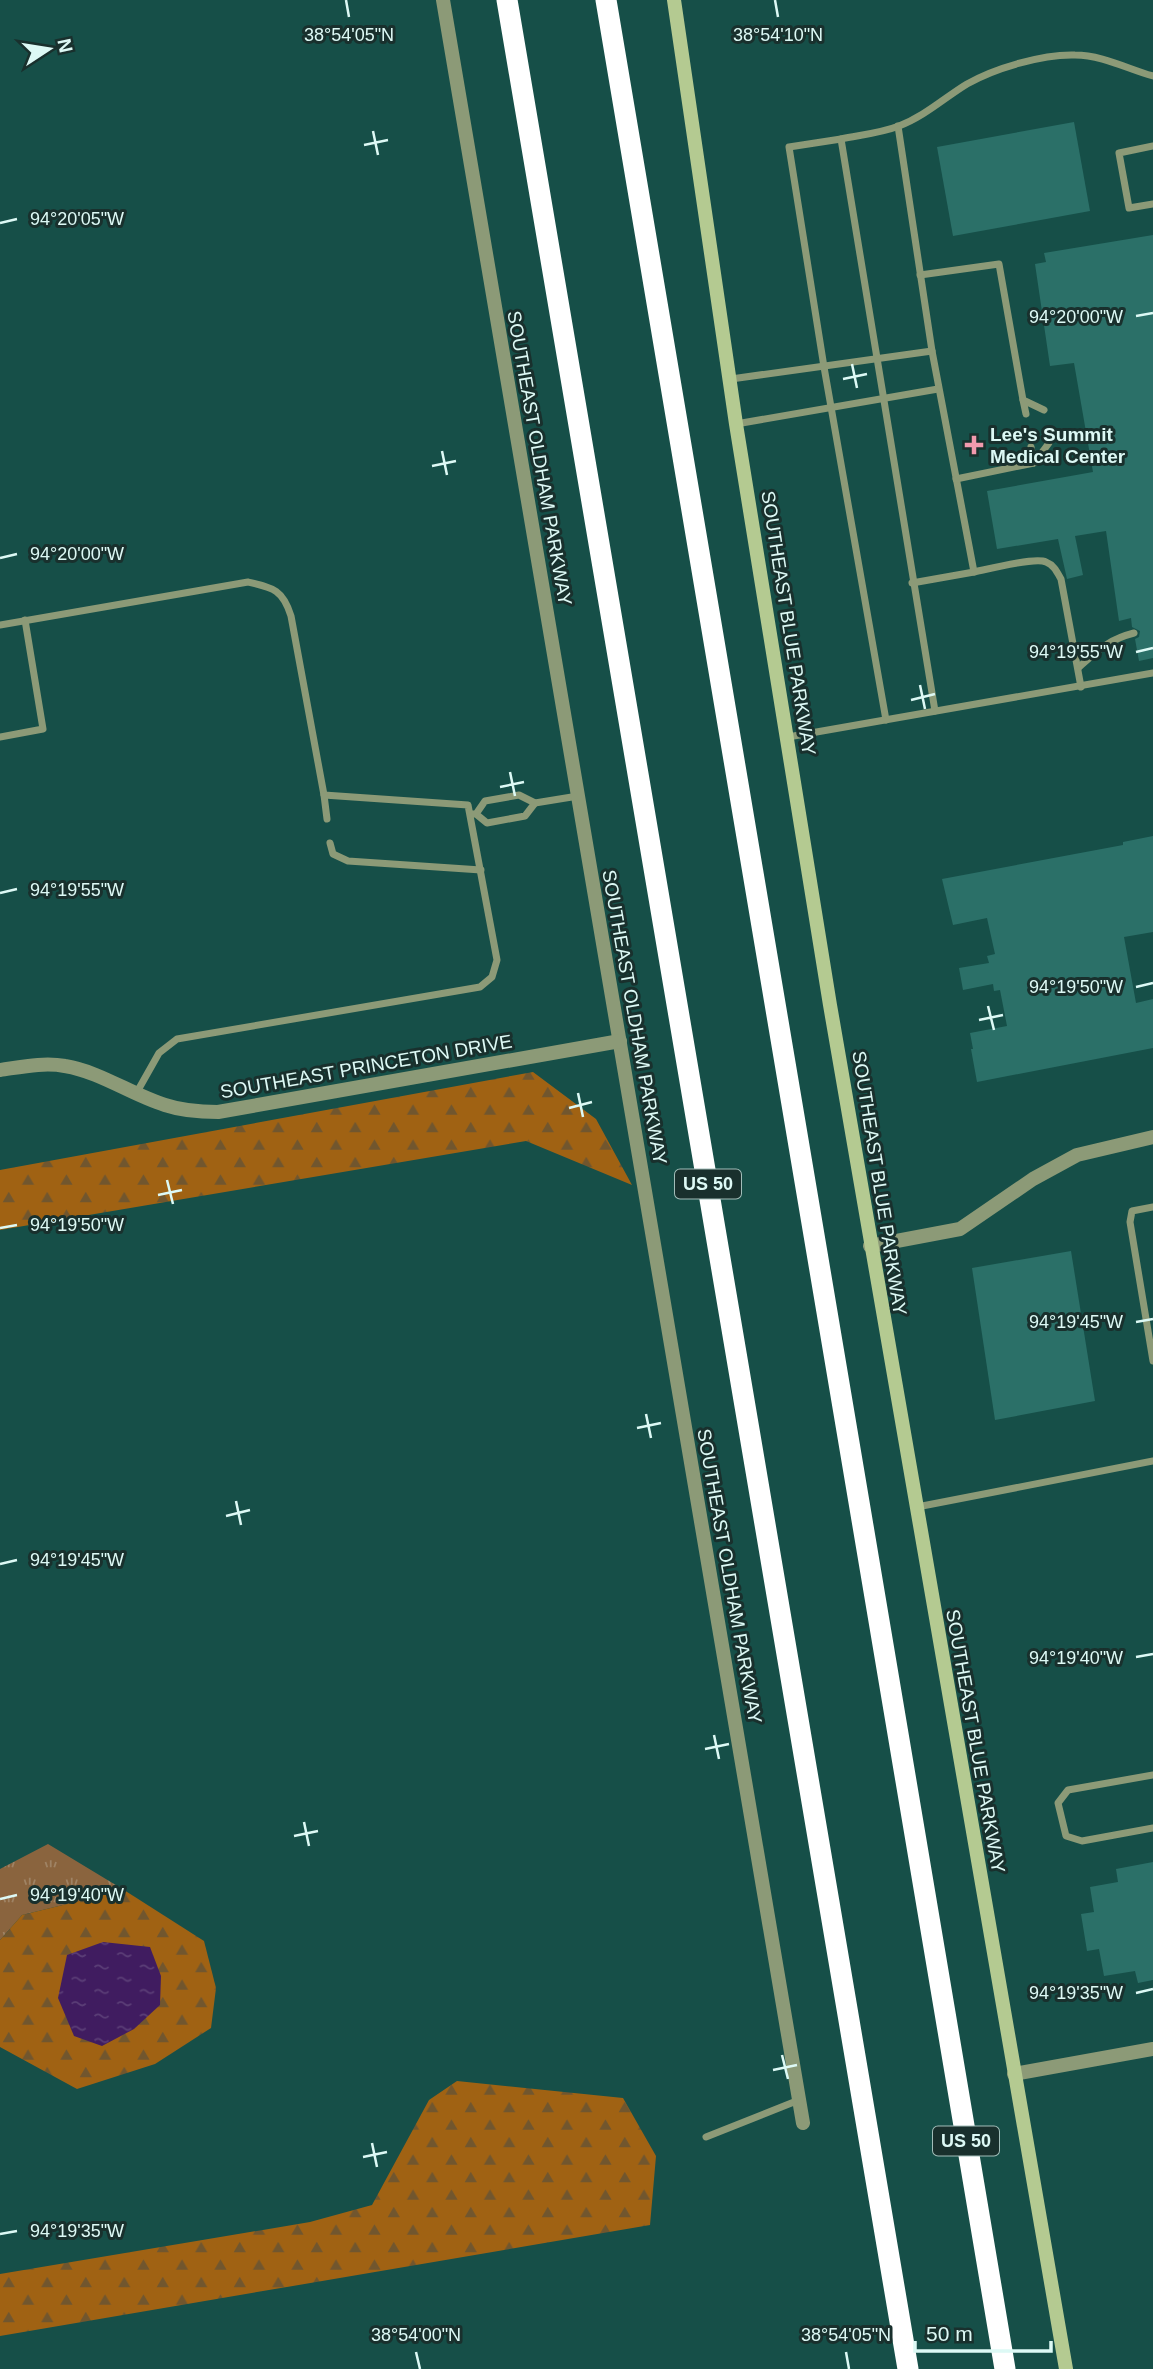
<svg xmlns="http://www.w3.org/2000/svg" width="1153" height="2369" font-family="Arial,sans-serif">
<defs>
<pattern id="grass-tufts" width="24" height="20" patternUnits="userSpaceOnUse" patternTransform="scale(1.75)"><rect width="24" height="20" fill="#8a643e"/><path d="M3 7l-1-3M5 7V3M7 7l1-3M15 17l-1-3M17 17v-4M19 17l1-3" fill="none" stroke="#9f8364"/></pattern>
<pattern id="forest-firs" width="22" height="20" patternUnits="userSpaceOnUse" patternTransform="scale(1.75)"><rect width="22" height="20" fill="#a06213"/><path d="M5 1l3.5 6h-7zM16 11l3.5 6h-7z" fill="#71562e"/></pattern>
<pattern id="water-ripples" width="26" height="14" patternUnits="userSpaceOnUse" patternTransform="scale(1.75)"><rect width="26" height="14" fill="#401c60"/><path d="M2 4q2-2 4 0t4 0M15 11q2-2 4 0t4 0" fill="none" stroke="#5b3e77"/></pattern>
</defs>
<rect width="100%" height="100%" fill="#164f48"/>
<!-- grass -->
<polygon fill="url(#grass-tufts)" points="48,1844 124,1890 22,1915 0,1940 0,1869"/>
<!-- forest -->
<g fill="url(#forest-firs)">
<polygon points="533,1072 596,1119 632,1185 526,1141 0,1230 0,1170"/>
<polygon points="124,1890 204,1941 216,1988 211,2028 155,2064 77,2089 0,2047 0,1940 22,1915"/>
<polygon points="457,2081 623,2098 656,2156 650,2225 0,2336 0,2274 310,2222 372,2205 429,2100"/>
</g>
<!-- water -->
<polygon fill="url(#water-ripples)" points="103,1942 150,1947 161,1976 160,2005 134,2029 102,2046 74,2036 58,1998 67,1955"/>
<!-- building -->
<g fill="#2b7068">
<polygon points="1074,122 1090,211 953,236 937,147"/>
<polygon points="1153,235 1153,658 1139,661 1135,639 1139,637 1140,631 1132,627 1131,618 1119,621 1106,531 1075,536 1083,575 1067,579 1058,539 997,549 987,491 1093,472 1074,363 1050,366 1035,264 1046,262 1044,253"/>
<polygon points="1153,836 1153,932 1124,937 1136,1003 1153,999 1153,1048 977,1082 971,1049 973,1049 970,1033 1007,1026 1000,990 994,991 993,984 963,990 959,968 989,963 987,956 995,954 987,918 953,925 942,879 1123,845 1123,842"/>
<polygon points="1071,1251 1095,1401 995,1420 972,1268"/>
<polygon points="1153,1862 1153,1980 1138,1983 1135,1971 1104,1976 1099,1949 1087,1951 1081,1914 1094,1912 1090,1887 1118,1882 1116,1869"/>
</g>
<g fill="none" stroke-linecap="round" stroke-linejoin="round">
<!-- lane -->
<g stroke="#8c9a77" stroke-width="7">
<polyline points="898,126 932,351 974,572 912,583"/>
<polyline points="841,139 789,147 824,367 886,720"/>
<polyline points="1153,146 1119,153 1129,208 1153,204"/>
<polyline points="920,275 999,264 1023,400 1044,410"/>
<polyline points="731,379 932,351"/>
<polyline points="1023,400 1026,414"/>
<polyline points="736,424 938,389"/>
<polyline points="1031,447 1034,463"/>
<polyline points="956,479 1034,463 1049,443"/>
<path d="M 974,572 C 988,569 1035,557 1046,562 C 1054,565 1057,572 1061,579 L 1081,687"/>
<path d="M 0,625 L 248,582 C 274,588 283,590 291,616 L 324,795 L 468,805 L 497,960 L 492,977 L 480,987 L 177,1039 L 159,1053 L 137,1092"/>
<path d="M 1078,668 C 1098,651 1107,640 1134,633"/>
<path d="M 935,711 L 841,139 C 860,135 881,133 899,126 C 925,116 944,98 967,84 C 995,68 1043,54 1075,55 C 1102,55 1128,69 1153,76"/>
<polyline points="0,737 43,729 25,620"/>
<polyline points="788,737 1153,673"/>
<polyline points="324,795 327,819"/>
<polyline points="535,803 578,796"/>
<polyline points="471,814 476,814 487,823 525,816 535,803 519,795 485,801 476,814"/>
<polyline points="330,843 333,854 348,861 481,870"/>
<polyline points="1153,1207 1132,1211 1130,1222 1153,1361"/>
<polyline points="917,1507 1153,1461"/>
<polyline points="1153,1775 1068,1790 1058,1803 1066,1836 1082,1841 1153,1828"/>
<polyline points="706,2137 799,2100"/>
</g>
<!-- street -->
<g stroke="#8c9a77" stroke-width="14">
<polyline points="443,0 803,2123"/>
<path d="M 0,1070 C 21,1067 44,1062 65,1066 C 101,1072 130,1094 165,1105 C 183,1111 200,1112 218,1112 L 620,1041"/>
<polyline points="870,1246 960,1229 1033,1179 1077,1155 1153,1137"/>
<polyline points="1014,2074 1153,2049"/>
</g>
<!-- secondary -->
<polyline stroke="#b4ca91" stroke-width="14" points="674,0 736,424 830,1005 1066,2369"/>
<!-- highway -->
<g stroke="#fff" stroke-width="21">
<polyline points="507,0 908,2369"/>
<polyline points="606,0 1005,2369"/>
</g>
</g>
<!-- ticks -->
<path fill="none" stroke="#ddf9f5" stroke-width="2.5" d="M 346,0 L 349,17M 775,0 L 778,17M 373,131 L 378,155M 364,145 L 388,140M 0,223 L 17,219M 1136,316 L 1153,313M 852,364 L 857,388M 843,379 L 867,374M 442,451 L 447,475M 432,466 L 456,461M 0,558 L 17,554M 1136,652 L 1153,648M 920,685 L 925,709M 911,700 L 935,694M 510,772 L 515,796M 500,787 L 524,782M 0,893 L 17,889M 1136,987 L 1153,983M 988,1006 L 994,1030M 979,1020 L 1003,1015M 578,1093 L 583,1117M 569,1108 L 592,1102M 167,1180 L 173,1204M 158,1195 L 182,1190M 0,1228 L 17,1225M 1136,1322 L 1153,1319M 646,1414 L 651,1438M 637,1428 L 661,1423M 236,1501 L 241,1525M 226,1516 L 250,1510M 0,1564 L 17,1560M 1136,1657 L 1153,1654M 714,1735 L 719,1759M 705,1749 L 729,1744M 304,1822 L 309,1846M 294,1836 L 318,1831M 0,1899 L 17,1895M 1136,1993 L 1153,1989M 782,2055 L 788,2079M 773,2070 L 797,2065M 372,2143 L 377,2167M 363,2157 L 387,2152M 0,2234 L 17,2231M 416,2352 L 420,2369M 846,2352 L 849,2369"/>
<!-- markers -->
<path fill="#f29aae" stroke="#19302d" stroke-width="2.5" d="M970.5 434.5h7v7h7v7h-7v7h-7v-7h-7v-7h7z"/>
<g text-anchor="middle" stroke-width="6" stroke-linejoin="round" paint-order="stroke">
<!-- shield labels -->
<g fill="#19302d" stroke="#a2bdb9" stroke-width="2">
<rect x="675" y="1169.5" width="66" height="29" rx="5"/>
<rect x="933" y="2126.5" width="66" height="29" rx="5"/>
</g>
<g font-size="18" font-weight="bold" fill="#ddf9f5">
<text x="708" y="1190">US 50</text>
<text x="966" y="2147">US 50</text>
</g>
<!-- poi labels -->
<g font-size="19" font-weight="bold" fill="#ddf9f5" stroke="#19302d" text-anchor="start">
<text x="990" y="441">Lee's Summit<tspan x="990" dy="22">Medical Center</tspan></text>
</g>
<!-- street labels -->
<g font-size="19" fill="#ddf9f5" stroke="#19302d">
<text transform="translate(540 458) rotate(80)" y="7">SOUTHEAST OLDHAM PARKWAY</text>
<text transform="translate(789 623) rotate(81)" y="7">SOUTHEAST BLUE PARKWAY</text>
<text transform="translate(635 1017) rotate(80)" y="7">SOUTHEAST OLDHAM PARKWAY</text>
<text transform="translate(366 1066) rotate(-10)" y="7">SOUTHEAST PRINCETON DRIVE</text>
<text transform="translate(880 1183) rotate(81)" y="7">SOUTHEAST BLUE PARKWAY</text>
<text transform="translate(730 1576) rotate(80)" y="7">SOUTHEAST OLDHAM PARKWAY</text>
<text transform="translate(976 1741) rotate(80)" y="7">SOUTHEAST BLUE PARKWAY</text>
</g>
</g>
<g font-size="18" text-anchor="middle" fill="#ddf9f5" stroke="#19302d" stroke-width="6" stroke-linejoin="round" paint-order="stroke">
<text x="349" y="41">38°54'05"N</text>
<text x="778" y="41">38°54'10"N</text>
<text x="77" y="225">94°20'05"W</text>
<text x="1076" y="323">94°20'00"W</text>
<text x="77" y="560">94°20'00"W</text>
<text x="1076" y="658">94°19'55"W</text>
<text x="77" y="896">94°19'55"W</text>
<text x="1076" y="993">94°19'50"W</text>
<text x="77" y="1231">94°19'50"W</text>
<text x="1076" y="1328">94°19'45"W</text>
<text x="77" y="1566">94°19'45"W</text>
<text x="1076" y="1664">94°19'40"W</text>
<text x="77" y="1901">94°19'40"W</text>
<text x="1076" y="1999">94°19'35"W</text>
<text x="77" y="2237">94°19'35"W</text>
<text x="416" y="2341">38°54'00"N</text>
<text x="846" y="2341">38°54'05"N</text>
</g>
<!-- north arrow -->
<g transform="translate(49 49) rotate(78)" stroke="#19302d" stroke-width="5" paint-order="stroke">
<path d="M0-5L12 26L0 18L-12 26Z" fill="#ddf9f5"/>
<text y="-10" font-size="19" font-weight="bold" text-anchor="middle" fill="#ddf9f5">N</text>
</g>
<!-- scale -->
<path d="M915 2341v10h136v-10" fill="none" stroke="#ddf9f5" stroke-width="3.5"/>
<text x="926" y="2341" font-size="21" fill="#ddf9f5" stroke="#19302d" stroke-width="5" paint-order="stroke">50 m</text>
</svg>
